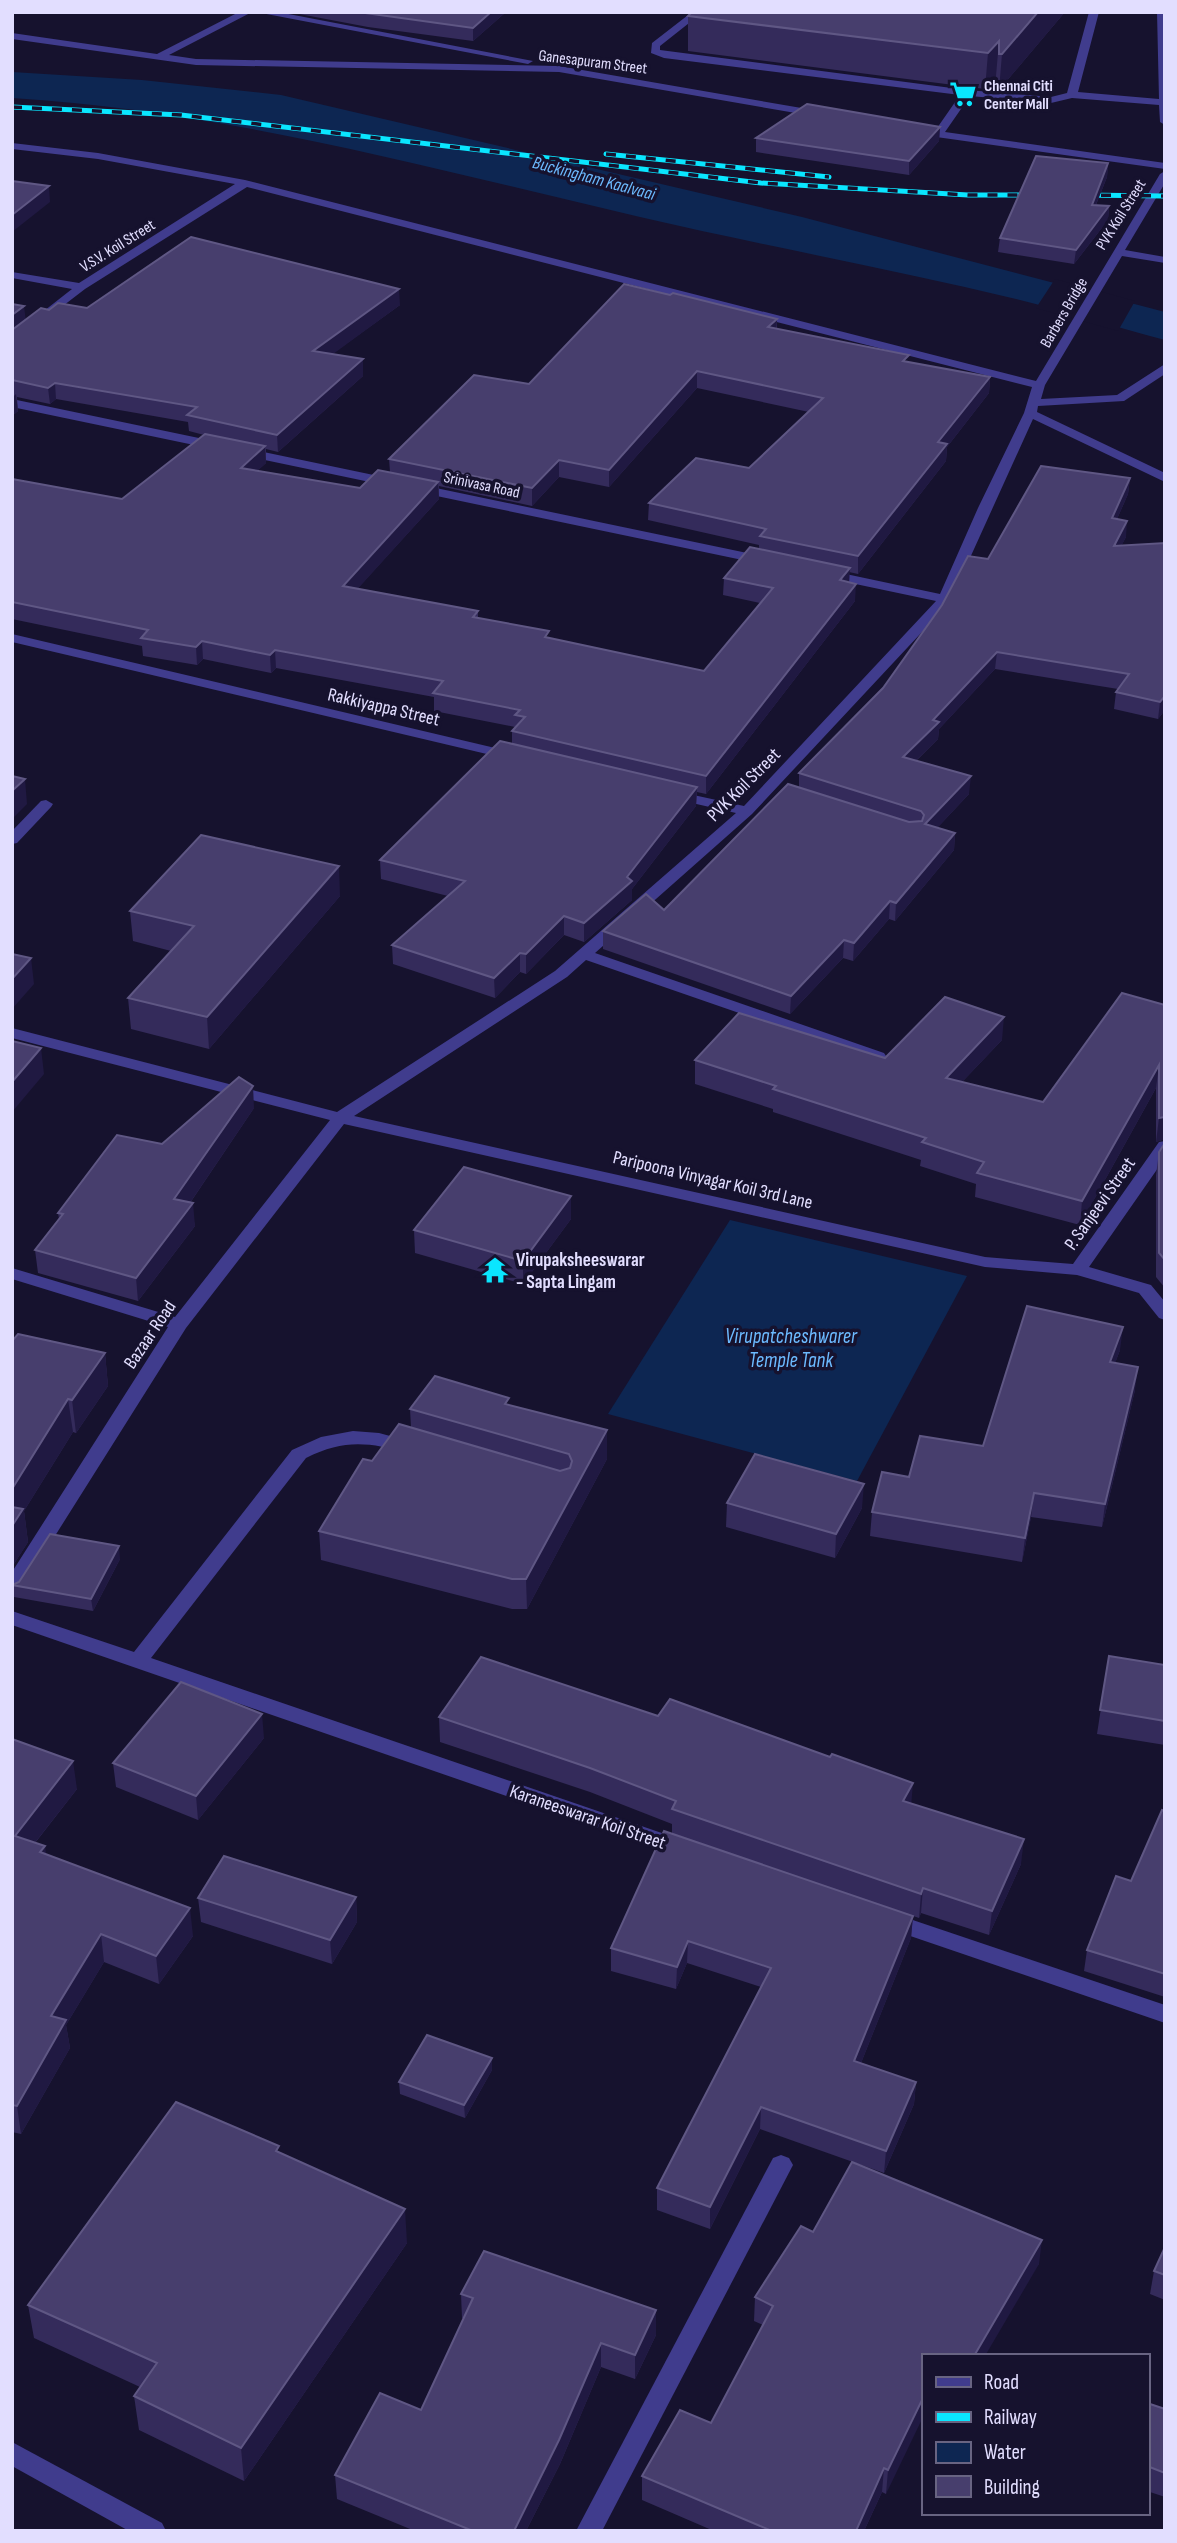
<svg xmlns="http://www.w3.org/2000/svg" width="1177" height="2543" font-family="'Sofia Sans Condensed',sans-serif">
<rect width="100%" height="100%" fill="#16122e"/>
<!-- water -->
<g fill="#0d2652">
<path d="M 12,72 L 142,80 L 281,95 L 802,217 L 1165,312 L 1165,340 C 1115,327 1066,311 1016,299 C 891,269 765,246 640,217 C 433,169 226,111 12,98 Z"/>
<polygon points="730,1220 967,1276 857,1481 608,1414"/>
</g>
<!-- pier -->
<polygon fill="#16122e" points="1055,279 1135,301 1118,331 1036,308"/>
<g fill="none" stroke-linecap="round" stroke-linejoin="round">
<!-- minor -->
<g fill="#403c8d" fill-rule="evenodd">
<polygon points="239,12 252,12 169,55 196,59 559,66 819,111 824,114 819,117 559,72 196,65 12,39 12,33 157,54"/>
<polygon points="256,12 278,12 533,61 528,64"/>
<polygon points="692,12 703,12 660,46 660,50 967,90 1051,97 1067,93 1089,12 1099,12 1078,92 1159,99 1157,12 1165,12 1165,125 1160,122 1159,105 1072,98 1051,103 970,96 945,132 1165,163 1165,169 915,134 914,132 919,129 935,131 960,95 664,58 651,53 652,43"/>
<polygon points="12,143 98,153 245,180 1036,381 1160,174 1165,171 1165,183 1125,250 1165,257 1165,263 1122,256 1045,385 1041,399 1117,395 1165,364 1165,374 1124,401 1038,406 1037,412 1165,473 1165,482 1033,419 950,602 752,814 595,953 884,1053 886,1056 884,1059 872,1059 586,960 567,977 354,1116 985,1257 1073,1264 1159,1142 1165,1141 1165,1158 1089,1267 1151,1285 1165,1302 1165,1320 1159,1318 1139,1293 1077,1275 985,1267 344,1124 186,1328 19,1593 12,1595 12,1572 168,1327 12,1279 12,1268 175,1317 330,1120 12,1038 12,1028 337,1112 555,971 736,813 670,798 668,795 670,792 675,791 744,806 936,601 827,578 820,574 827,570 940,594 978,508 1024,413 1032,387 247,187 85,289 12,345 12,336 72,289 12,278 12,272 79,283 235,184 98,159 12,149"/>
<polygon points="12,399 218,442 224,446 218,450 12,407"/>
<polygon points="245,448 766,557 773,561 766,565 241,455 239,452"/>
<polygon points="12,634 512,752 519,756 512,760 12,642"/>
<polygon points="46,800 53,804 51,807 17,843 12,844 12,831 41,801"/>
<path d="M 353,1431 L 379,1433 L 416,1443 L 418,1447 L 416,1451 L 409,1453 C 368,1442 344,1439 306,1458 L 151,1658 L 688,1842 L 692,1848 L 688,1854 L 681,1856 L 674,1854 L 12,1625 L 12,1611 L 134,1652 L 292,1450 L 321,1437 Z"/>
<polygon points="889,1912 1165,2005 1165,2023 881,1926 878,1920 881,1914"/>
<polygon points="781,2155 789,2158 793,2165 602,2531 576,2531 773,2158"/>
<polygon points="12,2442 162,2523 166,2531 129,2531 12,2466"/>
</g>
<!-- rail casing -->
<g stroke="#0ae6ff" stroke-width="5">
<g id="rail">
<polyline points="12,107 181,115 761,183 968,195 1039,195"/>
<polyline points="606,154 829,177"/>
<polyline points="1081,195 1165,196"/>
</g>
</g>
<!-- rail -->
<use href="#rail" stroke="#16122e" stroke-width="3.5" stroke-dasharray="10" stroke-linecap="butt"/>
</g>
<!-- wall -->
<g fill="#342b5b" fill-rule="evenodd">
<polygon points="289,12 506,12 473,41 368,27"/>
<polygon points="1065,12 999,90 996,90 996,76 985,89 688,51 688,16"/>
<polygon points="940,127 939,141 909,175 756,152 756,138"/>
<polygon points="1108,163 1107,177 1096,205 1109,206 1108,220 1074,264 998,252 1000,238"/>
<path d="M 12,304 L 26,320 L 49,310 L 87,308 L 400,305 L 332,354 L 363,359 L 363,376 L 278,452 L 266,449 L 266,463 L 257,471 L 360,488 L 390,472 L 389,459 L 529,384 L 777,319 L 777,329 L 909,362 L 990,377 L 989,393 L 947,447 L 946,461 L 858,574 L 849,572 L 849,582 L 855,601 L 706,794 L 697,792 L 696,806 L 632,889 L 632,900 L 584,942 L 564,935 L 526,974 L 520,972 L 495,998 L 393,964 L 392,945 L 448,896 L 381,879 L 380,860 L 512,744 L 512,731 L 515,727 L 434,711 L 434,697 L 276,668 L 271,673 L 203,659 L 197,665 L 143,656 L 142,646 L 12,619 L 12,479 L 122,499 L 204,435 L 189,431 L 188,422 L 56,399 L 50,404 L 17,397 L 18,411 L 12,416 ZM 697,388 L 809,412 L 749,468 L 649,503 L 648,520 L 759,545 L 759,549 L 724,578 L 723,595 L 760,603 L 704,671 L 549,638 L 478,618 L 478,611 L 357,589 L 439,499 L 439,486 L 532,506 L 559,477 L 609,487 Z"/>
<polygon points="1130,478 1128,494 1117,519 1126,537 1121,546 1165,710 1158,719 1114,709 1116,692 1118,689 995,669 939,729 938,739 916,761 969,794 937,828 955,833 954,850 895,921 889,919 853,961 843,958 790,1014 603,949 603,931 664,910 799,788 799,773 883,688 988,559"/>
<polygon points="340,896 209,1049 131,1029 128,998 171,951 133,941 130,911"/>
<polygon points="1165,1005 1165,1139 1156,1142 1156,1088 1080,1225 975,1197 976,1184 920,1166 921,1160 773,1112 773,1109 695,1084 695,1060 885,1058 1002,1040 962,1082 1043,1102"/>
<polygon points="254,1108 190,1203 195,1226 138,1301 38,1273 35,1250 59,1219 58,1213 162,1144"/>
<polygon points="1165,1143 1165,1288 1156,1277 1156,1175 1159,1152"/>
<polygon points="571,1196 571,1219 523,1284 415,1253 414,1230"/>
<polygon points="12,1341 105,1353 108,1386 76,1433 73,1432 24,1511 28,1542 12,1567"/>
<polygon points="1120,1350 1115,1363 1135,1390 1102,1527 1031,1517 1022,1562 870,1536 872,1512 909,1477 983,1446"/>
<polygon points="509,1405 607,1430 607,1459 527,1609 512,1609 321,1560 319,1531 411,1427 410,1409"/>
<polygon points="727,1503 862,1508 835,1558 726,1527"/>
<polygon points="120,1559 93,1611 14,1597 12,1585 19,1582"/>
<polygon points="1109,1656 1165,1665 1165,1745 1097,1734"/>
<polygon points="439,1717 911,1804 1021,1864 989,1935 921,1913 919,1918 842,1892 913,1916 911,1938 861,2063 916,2082 914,2104 884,2173 760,2129 710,2229 657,2210 657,2188 761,1987 687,1963 676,1989 611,1971 611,1948 672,1833 672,1824 590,1792 440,1742"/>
<polygon points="264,1738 198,1820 116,1787 113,1763"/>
<polygon points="12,1739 77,1789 35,1843 46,1854 193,1936 159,1984 104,1962 66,2025 70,2048 21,2134 12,2132"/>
<polygon points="1165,1811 1165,1997 1084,1971 1087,1950 1131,1881"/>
<polygon points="356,1897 357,1922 332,1964 201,1922 198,1898"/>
<polygon points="492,2070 465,2118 400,2094 399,2082"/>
<polygon points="280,2153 407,2243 244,2481 139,2430 134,2396 140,2387 34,2338 28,2305"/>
<polygon points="813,2232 1039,2264 923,2356 886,2494 882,2492 864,2531 714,2531 642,2500 642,2476 711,2423 763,2325 754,2321 755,2297"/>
<polygon points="1165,2247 1165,2300 1150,2294 1154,2271"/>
<polygon points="461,2294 656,2310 656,2335 635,2379 601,2367 560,2464 526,2531 415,2531 337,2499 335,2475 421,2410 464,2319 462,2318"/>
<polygon points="1147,2403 1165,2409 1165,2497 1147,2491"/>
</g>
<!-- shaded-wall -->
<g fill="#201942">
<polygon points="491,12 506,12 473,41 473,28"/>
<polygon points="1038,12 1065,12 999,90 1002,54"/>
<polygon points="999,41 996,76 985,89 988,53"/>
<polygon points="940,127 939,141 909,175 909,161"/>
<polygon points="1108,163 1107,177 1090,219 1092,205"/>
<polygon points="49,186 50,202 12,232 12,215"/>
<polygon points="1109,206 1108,220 1074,264 1076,250"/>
<polygon points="399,289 400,305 314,368 313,351"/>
<polygon points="24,306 26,322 12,332 12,315"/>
<polygon points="777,319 776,335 768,327"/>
<polygon points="363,359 363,376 278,452 277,435"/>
<polygon points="697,371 697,388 609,487 609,470"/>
<polygon points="990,377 989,393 947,447 946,461 858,574 858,556 938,442"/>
<polygon points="55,383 56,399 50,404 48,388"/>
<polygon points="16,394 18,411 12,416 12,398"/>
<polygon points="265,446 266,463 242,485 241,468"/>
<polygon points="559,460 559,477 532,506 532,488"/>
<polygon points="1130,478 1128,494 1110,535 1112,518"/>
<polygon points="438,482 439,499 344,604 343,586"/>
<polygon points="1127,521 1126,537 1113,562 1114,546"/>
<polygon points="850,568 849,585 840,580"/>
<polygon points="856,584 855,601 706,794 706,776"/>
<polygon points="202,641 203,659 197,665 196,647"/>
<polygon points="275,650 276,668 271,673 270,655"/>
<polygon points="997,652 995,669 939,729 938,739 902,774 903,757 933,720"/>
<polygon points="1165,696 1165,710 1158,719 1160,702"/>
<polygon points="971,776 969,794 924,842 925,824"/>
<polygon points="25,779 27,804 12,819 12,791"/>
<polygon points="697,787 696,806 632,889 632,900 584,942 584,923 627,877"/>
<polygon points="955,833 954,850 895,921 896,903"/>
<polygon points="339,866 340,896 209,1049 207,1017"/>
<polygon points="890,901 889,919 853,961 854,943"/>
<polygon points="564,916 564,935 526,974 526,954"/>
<polygon points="844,940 843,958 790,1014 791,996"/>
<polygon points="520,953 520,972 495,998 494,978"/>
<polygon points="31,958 34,984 12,1009 12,979"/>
<polygon points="1004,1017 1002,1040 944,1101 946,1078"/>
<polygon points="41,1048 44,1074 12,1112 12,1082"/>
<polygon points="1159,1065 1156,1088 1080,1225 1082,1201"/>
<polygon points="253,1086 254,1108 177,1222 174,1199"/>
<polygon points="1165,1117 1165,1139 1156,1142 1159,1118"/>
<polygon points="571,1196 571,1219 523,1284 523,1261"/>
<polygon points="193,1203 195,1226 138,1301 136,1278"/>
<polygon points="1123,1327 1120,1350 1107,1385 1110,1362"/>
<polygon points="105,1353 108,1386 76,1433 72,1400"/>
<polygon points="1138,1367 1135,1390 1102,1527 1105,1504"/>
<polygon points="68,1399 73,1432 24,1511 28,1542 12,1567 12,1489"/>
<polygon points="607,1430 607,1459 527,1609 526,1579"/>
<polygon points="864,1484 862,1508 835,1558 836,1534"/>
<polygon points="1034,1493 1031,1517 1022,1562 1025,1538"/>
<polygon points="119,1546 120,1559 93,1611 91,1599"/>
<polygon points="262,1714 264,1738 198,1820 196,1796"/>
<polygon points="73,1761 77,1789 19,1863 15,1836"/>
<polygon points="913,1783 911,1807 903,1801"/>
<polygon points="1024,1839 1021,1864 989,1935 992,1911"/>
<polygon points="45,1846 49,1874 40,1852"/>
<polygon points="923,1888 921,1913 919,1918 921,1894"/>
<polygon points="356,1897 357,1922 332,1964 330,1940"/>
<polygon points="190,1908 193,1936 159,1984 156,1956"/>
<polygon points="913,1916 911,1938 853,2083 854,2061"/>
<polygon points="101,1934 104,1962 66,2025 70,2048 21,2134 17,2106 51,2016"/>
<polygon points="688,1941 687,1963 676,1989 677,1967"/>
<polygon points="492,2058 492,2070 465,2118 464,2105"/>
<polygon points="916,2082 914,2104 884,2173 886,2151"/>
<polygon points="761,2107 760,2129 710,2229 710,2207"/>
<polygon points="405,2209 407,2243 244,2481 241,2448"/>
<polygon points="1042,2240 1039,2264 985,2356 974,2356"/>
<polygon points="656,2310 656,2335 635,2379 635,2355"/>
<polygon points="601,2343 601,2367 560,2464 526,2531 514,2531"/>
<polygon points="923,2398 923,2417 886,2494 888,2470"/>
<polygon points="884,2468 882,2492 864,2531 856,2531"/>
</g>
<!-- building -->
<g fill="#473e6d" stroke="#5f5784" stroke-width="2">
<polygon points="358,12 491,12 473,28"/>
<polygon points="692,12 1038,12 1002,54 999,54 999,41 988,53 688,16"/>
<polygon points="807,104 940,127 909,161 756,138"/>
<polygon points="1036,156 1108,163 1092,205 1109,206 1076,250 1000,238"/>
<polygon points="12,181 49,186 12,215"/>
<polygon points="191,237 399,289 313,351 363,359 277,435 187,415 197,407 55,383 48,388 12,380 12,330 41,308 49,310 58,303 87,308"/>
<polygon points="624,284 670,295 673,293 777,319 768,327 909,355 903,361 990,377 938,442 947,444 858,556 760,536 766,529 649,503 696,458 749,468 823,398 697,371 609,470 559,460 532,488 389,459 474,375 529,384"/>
<polygon points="12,304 24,306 12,315"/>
<polygon points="205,434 265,446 241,468 360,488 378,470 438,482 343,586 478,611 473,617 549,631 545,637 704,671 773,588 724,578 750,547 850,568 840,580 856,584 706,776 512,731 525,717 515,715 520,710 433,693 443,681 275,650 270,655 202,641 196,647 141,638 148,630 12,602 12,479 122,499"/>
<polygon points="1041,466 1130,478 1112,518 1127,521 1114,546 1165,543 1165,696 1160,702 1116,692 1129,674 997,652 933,720 939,722 903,757 971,776 925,824 955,833 896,903 890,901 854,943 844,940 791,996 603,931 646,894 664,910 788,784 909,822 922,821 924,815 921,811 799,773 883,688 942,605 968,556 988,559"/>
<polygon points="500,741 697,787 627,877 632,881 584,923 564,916 526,954 520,953 494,978 392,945 465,881 380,860"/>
<polygon points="12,776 25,779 12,791"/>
<polygon points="201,835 339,866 207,1017 128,998 194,926 130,911"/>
<polygon points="12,954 31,958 12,979"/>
<polygon points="1122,993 1165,1005 1165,1117 1159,1118 1159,1065 1082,1201 977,1173 984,1162 922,1142 926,1138 773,1089 776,1086 695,1060 739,1013 885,1058 945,997 1004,1017 946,1078 1043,1102"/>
<polygon points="12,1041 41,1048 12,1082"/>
<polygon points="239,1077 253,1086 174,1199 193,1203 136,1278 35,1250 63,1214 58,1213 117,1135 162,1144"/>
<polygon points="1165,1143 1165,1260 1159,1253 1159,1152"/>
<polygon points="464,1167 571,1196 523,1261 414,1230"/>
<polygon points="1027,1306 1123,1327 1110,1362 1138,1367 1105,1504 1034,1493 1025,1538 872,1512 882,1472 909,1477 920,1436 983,1446"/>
<polygon points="18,1334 105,1353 72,1400 68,1399 12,1489 12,1341"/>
<polygon points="435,1376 509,1398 505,1404 607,1430 526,1579 512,1579 319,1531 363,1459 372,1461 399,1424 560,1471 570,1468 572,1461 569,1454 410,1409"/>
<polygon points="755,1454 864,1484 836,1534 727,1503"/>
<polygon points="12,1507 23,1509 12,1526"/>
<polygon points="50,1534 119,1546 91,1599 12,1585 19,1582"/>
<polygon points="1109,1656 1165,1665 1165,1721 1100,1710"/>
<polygon points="481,1657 658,1716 670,1699 830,1757 832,1754 913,1783 903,1801 1024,1839 992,1911 923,1888 921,1894 672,1809 676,1801 590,1768 439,1717"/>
<polygon points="181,1682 262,1714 196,1796 113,1763"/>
<polygon points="12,1739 73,1761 15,1836 45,1846 40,1852 190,1908 156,1956 101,1934 51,2016 66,2020 17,2106 12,2105"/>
<polygon points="1162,1810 1165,1811 1165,1974 1087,1950 1116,1876 1131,1881"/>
<polygon points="664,1831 913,1916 854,2061 916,2082 886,2151 761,2107 710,2207 657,2188 771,1968 688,1941 677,1967 611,1948"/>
<polygon points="224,1856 356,1897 330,1940 198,1898"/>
<polygon points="427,2035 492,2058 464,2105 399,2082"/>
<polygon points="176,2102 279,2146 276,2151 405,2209 241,2448 134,2396 157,2363 28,2305"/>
<polygon points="852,2162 1042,2240 974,2356 923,2356 923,2398 888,2470 884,2468 856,2531 772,2531 642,2476 680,2410 711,2423 773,2306 755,2297 801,2226 813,2232"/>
<polygon points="1165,2247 1165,2275 1154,2271"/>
<polygon points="484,2251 656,2310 635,2355 601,2343 559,2440 514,2531 473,2531 335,2475 380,2393 421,2410 473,2298 461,2294"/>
<polygon points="1147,2403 1165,2409 1165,2473 1147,2466"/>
</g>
<!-- icons -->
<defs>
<g id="supermarket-bare" transform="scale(2.1)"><path d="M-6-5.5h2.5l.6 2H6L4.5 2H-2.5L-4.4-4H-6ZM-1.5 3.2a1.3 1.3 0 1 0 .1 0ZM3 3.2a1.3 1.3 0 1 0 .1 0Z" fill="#0ae6ff" stroke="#16122e" stroke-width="2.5" paint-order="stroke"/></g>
<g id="temple-bare" transform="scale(2.1)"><path d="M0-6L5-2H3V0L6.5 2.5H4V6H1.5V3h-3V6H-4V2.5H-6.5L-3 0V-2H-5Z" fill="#0ae6ff" stroke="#16122e" stroke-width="2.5" paint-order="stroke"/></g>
</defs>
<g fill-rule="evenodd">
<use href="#supermarket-bare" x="963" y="94"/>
<use href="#temple-bare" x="495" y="1270"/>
</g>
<g text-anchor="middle" stroke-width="7" stroke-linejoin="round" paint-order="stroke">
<!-- far-street labels -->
<g font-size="16" fill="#e2deff" stroke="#16122e">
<text transform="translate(593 61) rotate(7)" y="6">Ganesapuram Street</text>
<text transform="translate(1120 214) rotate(-58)" y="6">PVK Koil Street</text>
<text transform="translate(117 245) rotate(-32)" y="6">V.S.V. Koil Street</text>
<text transform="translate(1063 312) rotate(-60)" y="6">Barbers Bridge</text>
<text transform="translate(482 484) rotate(12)" y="6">Srinivasa Road</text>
</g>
<!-- far-poi labels -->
<g font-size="16" font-weight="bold" fill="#e2deff" stroke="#16122e" text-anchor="start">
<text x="984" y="91">Chennai Citi<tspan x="984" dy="18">Center Mall</tspan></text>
</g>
<!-- far-water labels -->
<g font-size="18" font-style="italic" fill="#6cbaff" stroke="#16122e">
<text transform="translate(594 178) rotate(15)" y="6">Buckingham Kaalvaai</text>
</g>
<!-- street labels -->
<g font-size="19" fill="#e2deff" stroke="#16122e">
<text transform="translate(384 706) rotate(13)" y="7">Rakkiyappa Street</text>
<text transform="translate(743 784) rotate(-45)" y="7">PVK Koil Street</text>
<text transform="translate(713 1179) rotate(13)" y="7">Paripoona Vinyagar Koil 3rd Lane</text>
<text transform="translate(1099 1203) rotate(-55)" y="7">P. Sanjeevi Street</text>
<text transform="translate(149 1334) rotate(-56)" y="7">Bazaar Road</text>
<text transform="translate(588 1816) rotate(19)" y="7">Karaneeswarar Koil Street</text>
</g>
<!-- poi labels -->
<g font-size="19" font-weight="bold" fill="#e2deff" stroke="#16122e" text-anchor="start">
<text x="516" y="1266">Virupaksheeswarar<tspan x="516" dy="22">- Sapta Lingam</tspan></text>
</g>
<!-- water labels -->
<g font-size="21" font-style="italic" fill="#6cbaff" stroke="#16122e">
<text x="791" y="1343">Virupatcheshwarer<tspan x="791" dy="24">Temple Tank</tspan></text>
</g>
</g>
<!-- border -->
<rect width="1177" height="2543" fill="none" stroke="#e2deff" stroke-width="28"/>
<!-- legend -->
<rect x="922" y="2354" width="228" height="161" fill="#16122e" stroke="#686482" stroke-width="2"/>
<rect x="936" y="2377" width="35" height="10" fill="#403c8d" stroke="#686482" stroke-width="2"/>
<text x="984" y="2389" font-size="21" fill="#e2deff">Road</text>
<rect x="936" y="2412" width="35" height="10" fill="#0ae6ff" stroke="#686482" stroke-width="2"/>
<text x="984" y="2424" font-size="21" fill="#e2deff">Railway</text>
<rect x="936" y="2442" width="35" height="21" fill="#0d2652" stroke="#686482" stroke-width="2"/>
<text x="984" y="2459" font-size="21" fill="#e2deff">Water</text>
<rect x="936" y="2476" width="35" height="21" fill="#473e6d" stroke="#686482" stroke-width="2"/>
<text x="984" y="2494" font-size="21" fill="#e2deff">Building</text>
</svg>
